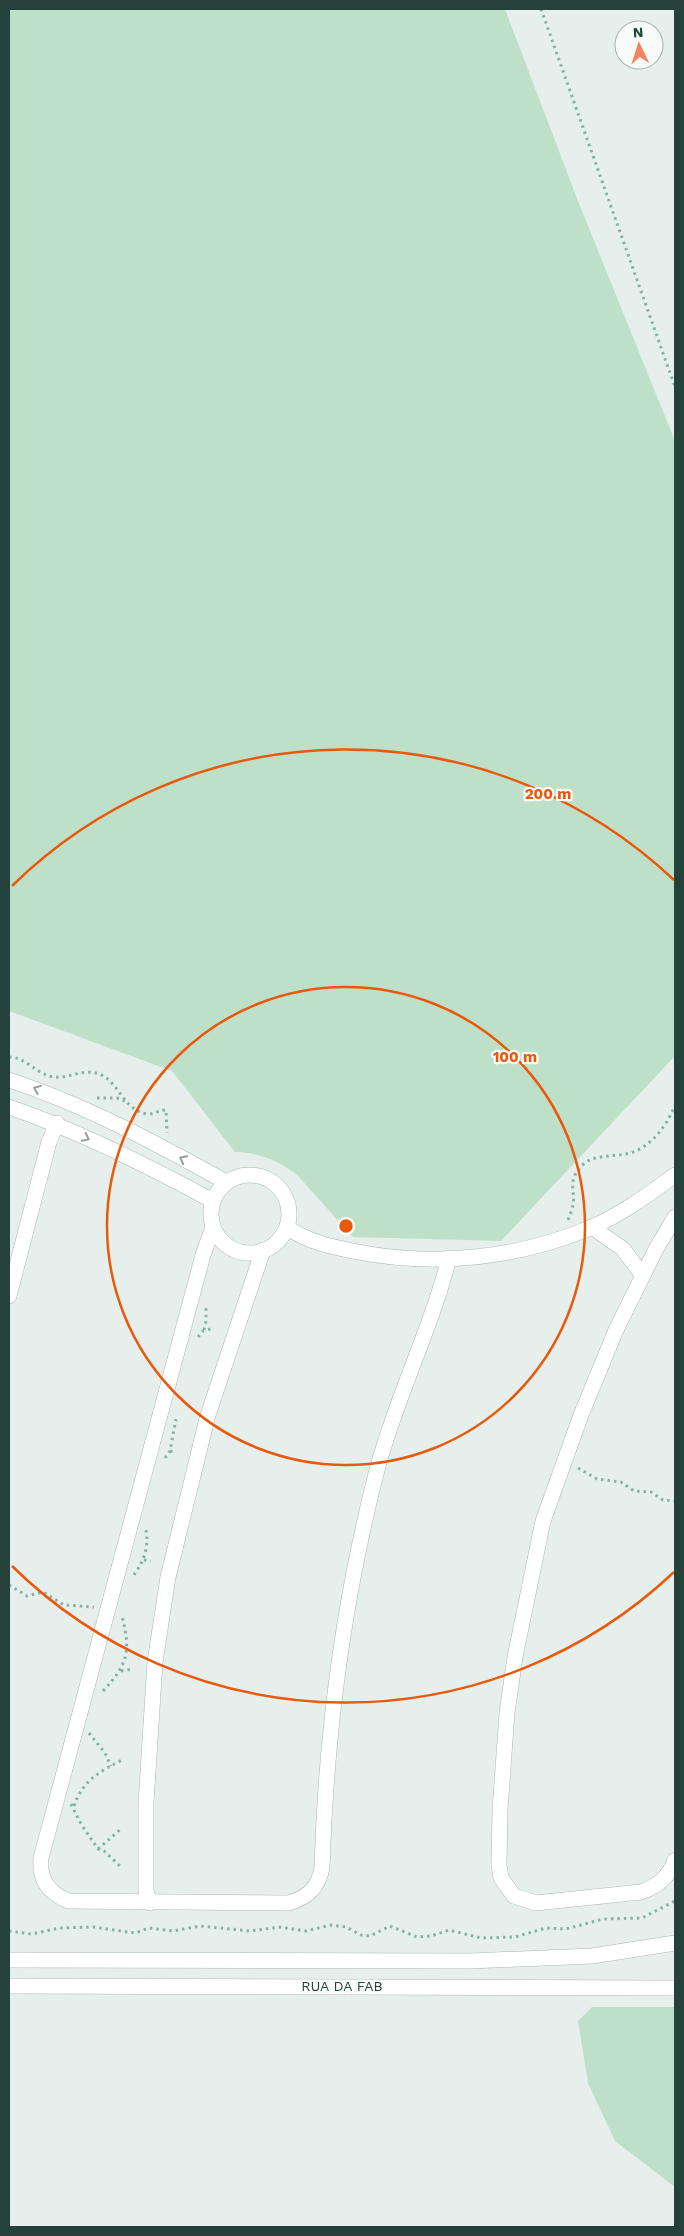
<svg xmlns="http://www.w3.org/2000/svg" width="684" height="2236" font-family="'Work Sans',sans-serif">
<rect width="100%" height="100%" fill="#e6efeb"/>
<!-- green -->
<g fill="#bfe0c8">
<path d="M 9,9 L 505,9 L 578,201 L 675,441 L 675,1056 L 501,1241 L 353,1237 L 298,1176 C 279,1160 260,1153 235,1152 L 172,1071 L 9,1011 Z"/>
<polygon points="592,2007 675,2007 675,2187 615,2141 588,2083 578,2021"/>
</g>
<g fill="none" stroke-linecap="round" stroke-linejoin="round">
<!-- minor casing -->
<g stroke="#a8b8b2" stroke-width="16">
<g id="minor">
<path d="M 9,1080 C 85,1105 156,1143 226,1182"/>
<path d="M 9,1107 C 79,1131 147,1165 213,1201"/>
<circle cx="250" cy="1214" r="39"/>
<path d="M 675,1217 L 656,1249 L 616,1330 L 581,1415 L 543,1521 L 515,1657 L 507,1713 L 500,1810 L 499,1865 L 501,1878 L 514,1896 L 536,1903 L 641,1892 C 658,1886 669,1877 675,1860"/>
<path d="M 213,1227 L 203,1255 L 41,1858 C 39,1880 48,1892 68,1901 L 288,1903 C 308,1898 319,1887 322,1867 C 326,1732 344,1597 378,1466 C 397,1396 431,1329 449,1258"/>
<path d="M 287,1227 C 307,1242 333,1247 358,1252 C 435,1267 520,1258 592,1227 C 622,1214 649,1194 675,1175"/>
<polyline points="592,1227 623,1249 643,1276"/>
<polyline points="9,1296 49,1142 57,1123"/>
<polyline points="150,1903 146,1891 146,1803 155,1662 168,1577 208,1415 263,1250"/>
<polyline points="9,1960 470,1961 592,1956 675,1943"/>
<polyline points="9,1986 675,1988"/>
</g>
</g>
<!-- path -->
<g stroke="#86b3a5" stroke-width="3" stroke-dasharray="2.5 4" stroke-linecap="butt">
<polyline points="541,9 675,387"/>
<path d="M 9,1057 C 26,1057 36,1074 53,1077 C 69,1079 83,1068 99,1074 C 119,1081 124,1112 148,1114 C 155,1114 159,1110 166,1110 L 167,1133"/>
<polyline points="97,1098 117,1098 127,1102"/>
<path d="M 568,1220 C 570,1215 572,1210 573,1205 C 575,1195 570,1185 575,1175 C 588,1149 615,1160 636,1151 C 655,1142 668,1123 675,1105"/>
<polyline points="204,1330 206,1321 206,1305"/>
<polyline points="198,1337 203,1331 214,1328"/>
<polyline points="170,1451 176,1453"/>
<polyline points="165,1458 170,1451 176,1419"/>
<polyline points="578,1468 597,1479 621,1482 634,1491 651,1492 663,1500 675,1501"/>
<polyline points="144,1560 151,1561"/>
<path d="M 134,1575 C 144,1561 149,1547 146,1530"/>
<polyline points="9,1585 27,1596 43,1592 64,1605 94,1607"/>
<polyline points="121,1671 133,1669"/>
<path d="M 103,1691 C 128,1664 131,1652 122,1616"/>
<polyline points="89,1733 105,1753 111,1766"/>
<polyline points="71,1804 81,1824 98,1849 104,1851 120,1866"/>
<path d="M 74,1806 C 83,1780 100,1771 124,1759"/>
<polyline points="98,1849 121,1829"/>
<polyline points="9,1931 31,1934 60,1928 93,1927 135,1933 149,1928 173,1931 200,1926 250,1931 280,1927 306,1931 331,1925 346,1927 361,1935 370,1936 390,1926 417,1937 431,1936 449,1930 481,1938 515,1937 546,1928 566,1929 603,1919 642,1918 675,1901"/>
</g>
<!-- minor -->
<use href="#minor" stroke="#fff" stroke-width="15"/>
</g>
<!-- one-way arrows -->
<defs><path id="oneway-chevron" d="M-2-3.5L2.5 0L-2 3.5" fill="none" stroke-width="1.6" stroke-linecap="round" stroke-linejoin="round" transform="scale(1.25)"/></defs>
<g stroke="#92a09c">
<use href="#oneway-chevron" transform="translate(37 1089) rotate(-158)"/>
<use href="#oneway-chevron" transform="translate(86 1138) rotate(26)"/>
<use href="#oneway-chevron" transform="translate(183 1159) rotate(-152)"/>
</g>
<!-- distance rings -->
<g fill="none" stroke="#e8590c" stroke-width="2.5">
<circle cx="346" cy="1226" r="239"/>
<path d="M674 1572A477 477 0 0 1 12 1566M12 886A477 477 0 0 1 674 880"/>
</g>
<g text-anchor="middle" stroke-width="4.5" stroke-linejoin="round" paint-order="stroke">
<!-- street labels -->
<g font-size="14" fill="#24423a" stroke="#f7fbf9">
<text x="342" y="1991">RUA DA FAB</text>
</g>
</g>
<circle cx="346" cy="1226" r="8" fill="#e8590c" stroke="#f7fbf9" stroke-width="2.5"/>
<g font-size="15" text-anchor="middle" font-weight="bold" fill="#e8590c" stroke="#f7fbf9" stroke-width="4.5" stroke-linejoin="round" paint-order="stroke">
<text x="548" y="799">200 m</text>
<text x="515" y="1062">100 m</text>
</g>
<!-- border -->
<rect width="684" height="2236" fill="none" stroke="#24423a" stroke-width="20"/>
<!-- north arrow -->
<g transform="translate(639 45) rotate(356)"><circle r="24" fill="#f7fbf9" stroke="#a3b1ad"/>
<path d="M0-4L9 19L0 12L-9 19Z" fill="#f4845f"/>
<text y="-8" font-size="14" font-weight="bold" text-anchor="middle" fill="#24423a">N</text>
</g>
</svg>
